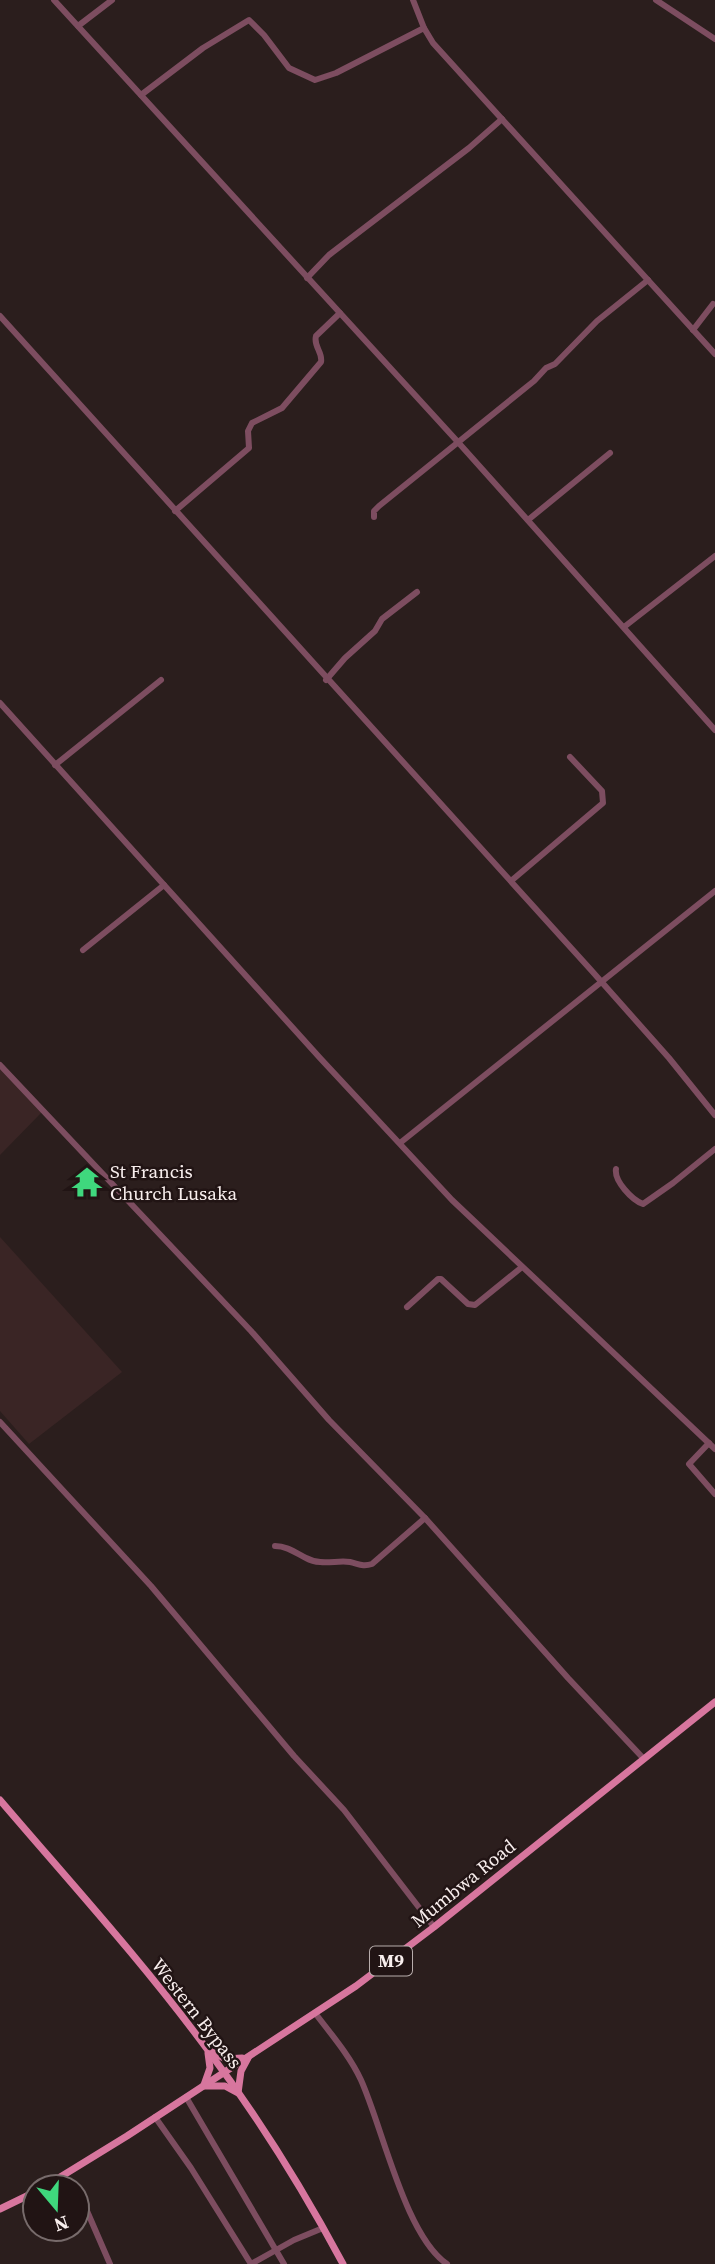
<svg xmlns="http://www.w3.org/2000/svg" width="715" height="2264" font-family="'Source Serif 4',serif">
<rect width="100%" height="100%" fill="#2b1e1d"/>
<!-- built -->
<g fill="#3a2525">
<polygon points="0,1067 42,1112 0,1155"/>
<polygon points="0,1237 122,1372 29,1444 0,1411"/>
</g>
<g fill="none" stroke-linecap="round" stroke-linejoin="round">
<!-- minor -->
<g stroke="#7d4d60" stroke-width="6">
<polyline points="54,0 457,441 715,730"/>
<polyline points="413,0 424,28 433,43 715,354"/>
<polyline points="656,0 715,39"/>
<polyline points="78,26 112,0"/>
<polyline points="141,95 203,48 249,20 264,35 289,68 315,80 336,73 424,28"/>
<polyline points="307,278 329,255 469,148 502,119"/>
<polyline points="0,316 591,970 669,1058 715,1115"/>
<polyline points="693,330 713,304"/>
<path d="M 175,511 L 249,448 L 248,431 L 252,423 L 282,408 L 321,362 C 323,352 313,346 316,336 L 340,313"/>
<polyline points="374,517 374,511 379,506 534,381 546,368 555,364 597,321 648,280"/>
<polyline points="528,520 610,453"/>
<polyline points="624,627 715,556"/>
<polyline points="326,680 345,658 375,631 382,619 417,592"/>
<polyline points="0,703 320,1058 452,1200 715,1449"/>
<polyline points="55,765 161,680"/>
<polyline points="511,881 603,803 602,791 570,757"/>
<polyline points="83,950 164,885"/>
<polyline points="0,1065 251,1331 329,1420 425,1518 568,1678 643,1758"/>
<polyline points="400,1143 715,891"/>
<path d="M 616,1169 C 614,1181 632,1200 643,1204 L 673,1183 L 715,1149"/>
<polyline points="407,1307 438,1279 441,1279 468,1304 475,1305 522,1267"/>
<polyline points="0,1422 151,1586 294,1756 344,1810 434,1927"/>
<polyline points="709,1443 689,1464 715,1494"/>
<path d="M 275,1546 C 287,1546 296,1553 306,1558 C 321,1566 336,1560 350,1562 C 359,1564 363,1567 372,1564 L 425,1518"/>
<path d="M 315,2013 C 331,2034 350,2056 361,2080 C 383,2129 405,2235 447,2264"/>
<polyline points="186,2097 284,2264"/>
<polyline points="155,2117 191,2168 251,2264"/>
<polyline points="63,2177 70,2187"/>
<polyline points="77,2198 87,2211 110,2264"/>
<polyline points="251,2264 294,2240 323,2228"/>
</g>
<!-- major -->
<g stroke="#d7769e" stroke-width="7">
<path d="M 0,1800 C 70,1882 143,1962 207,2049 C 258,2117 303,2189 343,2264"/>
<polyline points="210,2051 226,2059 242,2058"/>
<polyline points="204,2085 210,2068 208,2053"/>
<polyline points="205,2086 225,2086 238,2093 241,2071 248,2058"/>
<polyline points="44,2187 127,2136 356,1986 434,1927 715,1702"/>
<polyline points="0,2209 35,2192"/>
</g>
</g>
<!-- icons -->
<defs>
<g id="temple-bare" transform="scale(2.415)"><path d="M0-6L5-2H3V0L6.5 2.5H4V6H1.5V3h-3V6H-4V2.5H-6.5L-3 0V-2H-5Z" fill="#3fd77d" stroke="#211414" stroke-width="2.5" paint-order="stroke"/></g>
</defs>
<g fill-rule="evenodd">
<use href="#temple-bare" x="87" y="1182"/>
</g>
<g text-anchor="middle" stroke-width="5" stroke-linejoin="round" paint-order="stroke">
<!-- shield labels -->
<rect fill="#211414" stroke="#b8adac" stroke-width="2" x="370" y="1946.5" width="42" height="29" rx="5"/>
<g font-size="18" font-weight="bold" fill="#f8eeed">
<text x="391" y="1967">M9</text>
</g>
<!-- poi labels -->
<g font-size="19" fill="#f8eeed" stroke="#211414" text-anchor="start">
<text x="110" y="1178">St Francis<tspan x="110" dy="22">Church Lusaka</tspan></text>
</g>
<!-- street labels -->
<g font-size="19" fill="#f8eeed" stroke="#211414">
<text transform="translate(463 1883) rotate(-39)" y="7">Mumbwa Road</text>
<text transform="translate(197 2013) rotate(52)" y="7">Western Bypass</text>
</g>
</g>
<!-- north arrow -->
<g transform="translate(56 2208) rotate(161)"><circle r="33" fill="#211414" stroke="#776b6b" stroke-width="2"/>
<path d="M0-5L12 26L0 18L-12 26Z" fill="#3fd77d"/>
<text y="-10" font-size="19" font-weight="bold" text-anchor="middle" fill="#f8eeed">N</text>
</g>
</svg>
